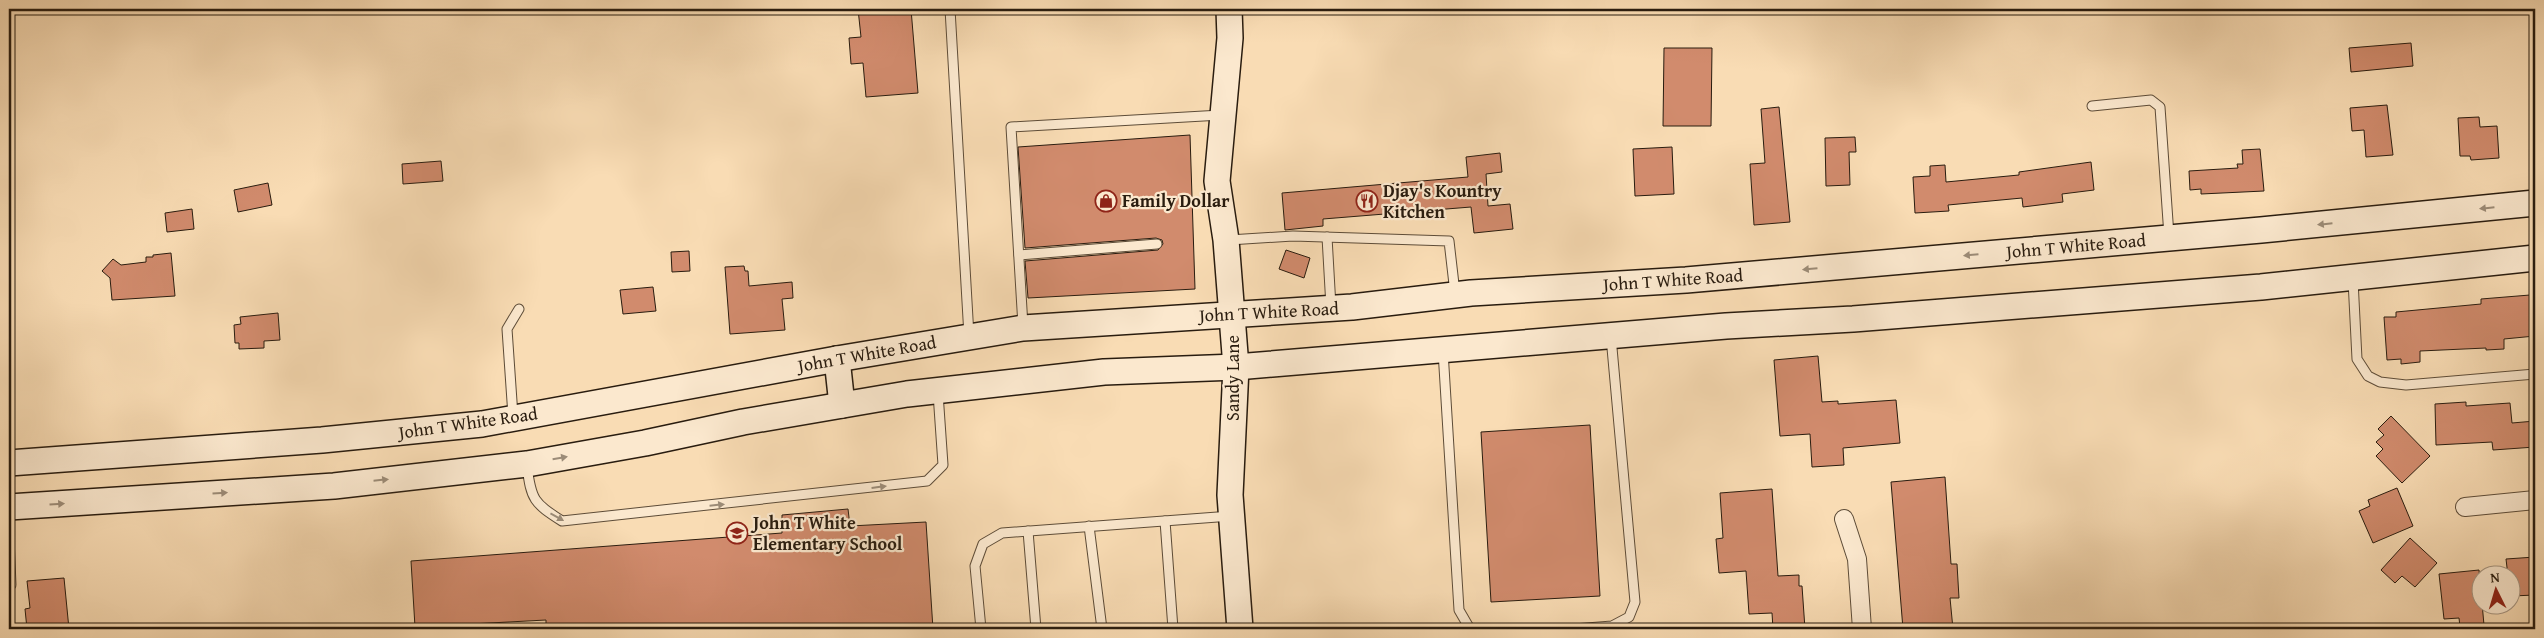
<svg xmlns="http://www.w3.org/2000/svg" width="2544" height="638" font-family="'Gentium Book Plus',serif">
<rect width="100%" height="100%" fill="#f9dcb4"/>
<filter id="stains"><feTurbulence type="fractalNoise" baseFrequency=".004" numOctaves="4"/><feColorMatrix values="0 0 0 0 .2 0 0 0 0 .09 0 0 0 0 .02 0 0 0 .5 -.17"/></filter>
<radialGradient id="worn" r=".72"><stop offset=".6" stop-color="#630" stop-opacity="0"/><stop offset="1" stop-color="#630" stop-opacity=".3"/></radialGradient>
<!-- building -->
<g fill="#d18b6d" stroke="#291c0f">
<polygon points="858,9 911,9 918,93 866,97 863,63 851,64 849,38 861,37"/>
<polygon points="2411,43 2413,66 2351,72 2349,48"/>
<polygon points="1664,48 1712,48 1711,126 1663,126"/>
<polygon points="2387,105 2393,155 2366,157 2364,130 2352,131 2350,108"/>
<polygon points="1779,107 1790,222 1754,225 1750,164 1765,163 1761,109"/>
<polygon points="2479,117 2480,127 2497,126 2499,158 2471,160 2470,156 2460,156 2458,118"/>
<polygon points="1190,135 1195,289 1028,298 1025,261 1158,250 1163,244 1162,240 1156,238 1025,248 1018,147"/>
<polygon points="1855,137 1856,152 1849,152 1850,185 1826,186 1825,138"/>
<polygon points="1672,147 1674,194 1635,196 1633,149"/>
<polygon points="2260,149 2264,191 2201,194 2201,189 2190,190 2189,171 2238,168 2237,164 2243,164 2242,150"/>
<polygon points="1500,153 1502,172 1486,174 1488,206 1510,204 1513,229 1474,233 1471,207 1323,219 1323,226 1285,230 1282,193 1468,177 1466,157"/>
<polygon points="441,161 443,181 403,184 402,164"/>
<polygon points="2091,162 2094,190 2062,194 2063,202 2023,207 2022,198 1948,205 1949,211 1915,213 1913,177 1930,176 1930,166 1945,165 1946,182 2019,175 2019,172"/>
<polygon points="268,183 272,205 238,212 234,190"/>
<polygon points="192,209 194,229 167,232 165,213"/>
<polygon points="1286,250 1310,258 1304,278 1279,269"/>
<polygon points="689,251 690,271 672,272 671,252"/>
<polygon points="171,253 175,296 112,300 110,278 102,271 113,259 121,265 146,262 146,257 153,257 153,255"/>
<polygon points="744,266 745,271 748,271 749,286 792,282 793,298 782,299 785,330 730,334 725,267"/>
<polygon points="653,287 656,311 623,314 620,290"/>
<polygon points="2530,295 2530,299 2535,299 2535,336 2504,339 2504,349 2486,350 2486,348 2420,351 2420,362 2401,364 2401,359 2387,360 2384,317 2396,317 2396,312 2481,304 2481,299"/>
<polygon points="278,313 280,340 264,341 264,348 239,349 239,343 235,343 234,325 241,324 240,317"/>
<polygon points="1818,356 1822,402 1838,401 1838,404 1896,400 1900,443 1843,448 1844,465 1812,467 1810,434 1780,436 1774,360"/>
<polygon points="2466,402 2466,406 2510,403 2512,423 2535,421 2535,447 2493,450 2492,442 2436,445 2435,404"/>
<polygon points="2391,416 2430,456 2402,483 2376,456 2383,449 2376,442 2384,435 2378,429"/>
<polygon points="1590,425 1600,596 1491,602 1481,432"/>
<polygon points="1945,477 1951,564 1957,564 1959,598 1950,598 1953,629 1903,629 1891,482"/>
<polygon points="2397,488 2413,526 2373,543 2359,511 2370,506 2368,500"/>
<polygon points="1772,489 1778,576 1799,575 1799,586 1802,586 1805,629 1773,629 1772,613 1749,614 1746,571 1719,573 1716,539 1723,538 1720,493"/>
<polygon points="848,509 850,526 926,522 933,629 546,629 546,620 415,627 411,561 782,533 782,515"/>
<polygon points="2410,538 2437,563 2415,587 2402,576 2395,583 2381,570"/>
<polygon points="2535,557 2535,595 2512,596 2512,576 2508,576 2506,559"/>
<polygon points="2479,570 2484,625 2460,627 2459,618 2444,619 2439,574"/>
<polygon points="64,578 69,629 27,629 25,609 30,608 27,581"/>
</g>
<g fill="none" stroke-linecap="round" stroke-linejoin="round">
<!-- lane casing -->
<g stroke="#5d4c38" stroke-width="11">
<g id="lane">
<polyline points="950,9 969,336"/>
<polyline points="2092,106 2151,100 2160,107 2169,236"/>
<polyline points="1327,237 1331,307"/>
<polyline points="1229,240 1293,236 1449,241 1455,293"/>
<polyline points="1019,255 1157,244"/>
<polyline points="2353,280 2357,359 2368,376 2380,382 2406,385 2535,374"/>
<polyline points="1023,326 1011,127 1221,115"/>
<polyline points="1443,351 1459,610 1470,629"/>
<polyline points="513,416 507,329 519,309"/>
<path d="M 527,466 C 531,500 534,503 562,521 L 927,481 L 943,465 L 938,393"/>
<polyline points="1165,521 1173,629"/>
<polyline points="1089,526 1102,629"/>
<polyline points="1028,531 1036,629"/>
<polyline points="9,537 11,585 9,585"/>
<polyline points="981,629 975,566 983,544 1002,533 1231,516"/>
<polyline points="1574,629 1612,626 1629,617 1635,602 1611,337"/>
</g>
</g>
<!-- street casing -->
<g stroke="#5d4c38" stroke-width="20">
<g id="street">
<polyline points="2465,507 2535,500"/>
<polyline points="1844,519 1857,559 1862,629"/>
</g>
</g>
<!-- secondary casing -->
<g stroke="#291c0f" stroke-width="28">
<g id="secondary">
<polyline points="1229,9 1230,38 1217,181 1226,240 1236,367 1230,495 1240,629"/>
<polyline points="837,359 842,405"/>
<polyline points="9,463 322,440 482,424 837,359 1023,328 1352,307 1471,293 1686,280 2261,230 2535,203"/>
<polyline points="9,507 334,486 527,464 645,443 743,422 907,394 1104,372 1236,367 1726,326 1853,319 2261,287 2535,258"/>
</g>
</g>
<!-- lane -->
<use href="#lane" stroke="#fbe8ce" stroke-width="9"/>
<!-- street -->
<use href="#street" stroke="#fbe8ce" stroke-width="18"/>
<!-- secondary -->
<use href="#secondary" stroke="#fbe8ce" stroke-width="25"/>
</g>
<!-- one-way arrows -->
<defs><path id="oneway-solid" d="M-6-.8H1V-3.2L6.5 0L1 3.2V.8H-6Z" transform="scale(1.25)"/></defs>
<g fill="#9c8c78">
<use href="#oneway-solid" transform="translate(2487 208) rotate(174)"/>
<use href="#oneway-solid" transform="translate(2325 224) rotate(174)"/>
<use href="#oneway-solid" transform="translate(1971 255) rotate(175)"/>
<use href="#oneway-solid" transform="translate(1810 269) rotate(175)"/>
<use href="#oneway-solid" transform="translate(560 458) rotate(-10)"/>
<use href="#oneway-solid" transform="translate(381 480) rotate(-6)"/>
<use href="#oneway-solid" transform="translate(879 487) rotate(-7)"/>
<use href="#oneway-solid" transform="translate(220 493) rotate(-4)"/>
<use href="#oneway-solid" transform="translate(57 504) rotate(-4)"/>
<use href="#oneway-solid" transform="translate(717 505) rotate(-6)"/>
<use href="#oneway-solid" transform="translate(557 517) rotate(29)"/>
</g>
<!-- icons -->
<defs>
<g id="shop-ring" transform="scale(1.125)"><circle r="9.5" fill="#fbe8ce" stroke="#8f2418" stroke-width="1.5"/><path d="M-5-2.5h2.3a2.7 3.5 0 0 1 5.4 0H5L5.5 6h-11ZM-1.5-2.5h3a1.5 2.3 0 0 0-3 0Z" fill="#8f2418"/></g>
<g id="restaurant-ring" transform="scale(1.125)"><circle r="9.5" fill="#fbe8ce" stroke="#8f2418" stroke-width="1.5"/><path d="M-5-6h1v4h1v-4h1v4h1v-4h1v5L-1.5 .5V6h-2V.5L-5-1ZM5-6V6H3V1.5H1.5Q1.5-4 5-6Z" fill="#8f2418"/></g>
<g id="school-ring" transform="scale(1.125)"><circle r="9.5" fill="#fbe8ce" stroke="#8f2418" stroke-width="1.5"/><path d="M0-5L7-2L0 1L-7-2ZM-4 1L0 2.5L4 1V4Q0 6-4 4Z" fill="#8f2418"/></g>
</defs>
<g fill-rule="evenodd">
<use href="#shop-ring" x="1106" y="201"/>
<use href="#restaurant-ring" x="1367" y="201"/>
<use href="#school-ring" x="737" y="533"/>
</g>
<g text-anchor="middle" stroke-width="4.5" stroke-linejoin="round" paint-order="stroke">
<!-- poi labels -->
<g font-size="18" font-weight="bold" fill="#291c0f" stroke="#fbe8ce" text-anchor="start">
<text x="1383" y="197">Djay's Kountry<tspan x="1383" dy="21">Kitchen</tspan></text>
<text x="1122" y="207">Family Dollar</text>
<text x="753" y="529">John T White<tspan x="753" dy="21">Elementary School</tspan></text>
</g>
<!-- street labels -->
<g font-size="18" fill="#291c0f" stroke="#fbe8ce">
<text transform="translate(2076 246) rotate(-5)" y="6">John T White Road</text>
<text transform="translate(1673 280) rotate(-4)" y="6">John T White Road</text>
<text transform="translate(1269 312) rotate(-3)" y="6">John T White Road</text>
<text transform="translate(867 354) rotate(-10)" y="6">John T White Road</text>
<text transform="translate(1233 378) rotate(-90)" y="6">Sandy Lane</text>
<text transform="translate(468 423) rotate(-8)" y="6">John T White Road</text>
</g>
</g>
<!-- margin -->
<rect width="2544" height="638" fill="none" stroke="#f9dcb4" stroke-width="30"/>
<rect x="10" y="10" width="2524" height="618" fill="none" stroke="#291c0f" stroke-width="2.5"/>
<rect x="15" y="15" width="2514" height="608" fill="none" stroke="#291c0f"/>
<!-- north arrow -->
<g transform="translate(2496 590) rotate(355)"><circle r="24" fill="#fbe8ce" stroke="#a79682"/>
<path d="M0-4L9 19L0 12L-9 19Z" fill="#8f2418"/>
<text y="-8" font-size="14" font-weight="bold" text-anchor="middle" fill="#291c0f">N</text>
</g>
<rect width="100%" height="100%" filter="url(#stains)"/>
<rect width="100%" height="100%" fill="url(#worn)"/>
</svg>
